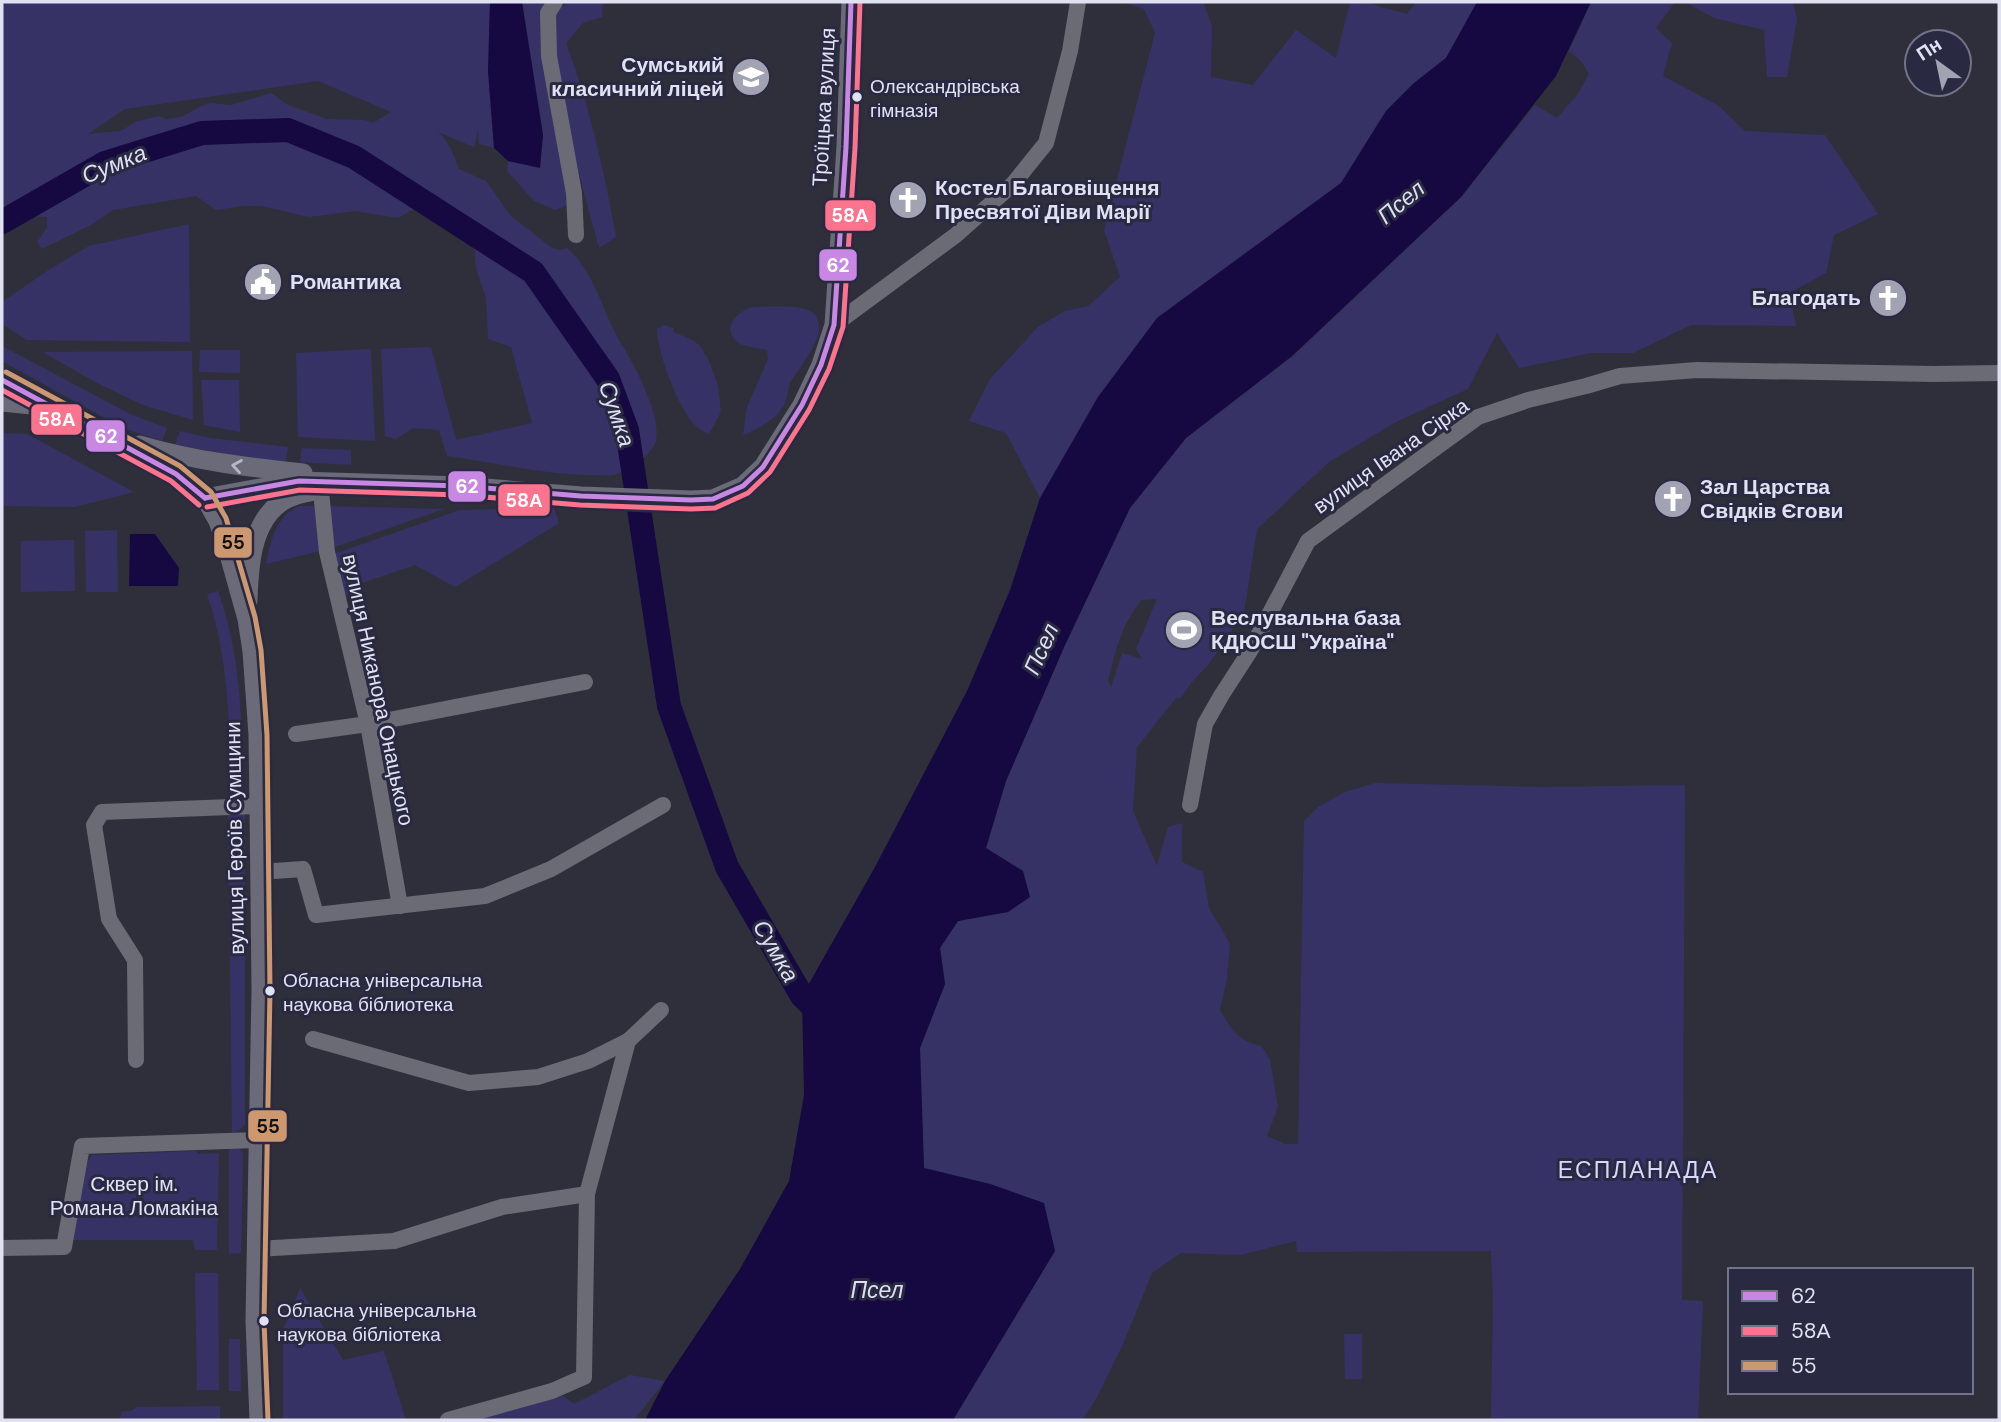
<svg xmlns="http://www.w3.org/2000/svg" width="2001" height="1422" font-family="'DM Sans',sans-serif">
<rect width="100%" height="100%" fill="#2f2f3c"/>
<!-- green -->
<g fill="#363266" fill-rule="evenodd">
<path d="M 2,2 L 490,2 L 488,71 L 494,148 L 479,144 L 478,130 L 474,147 L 438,132 C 449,141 454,156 459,169 L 486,181 L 510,215 L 552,248 L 560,250 L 567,248 C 595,272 603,314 622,345 C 635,366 661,415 656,440 C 654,453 629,470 617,474 C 612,477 603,475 596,475 C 547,475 497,463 447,456 L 439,430 L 413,428 L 396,439 L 385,436 L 381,349 L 431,347 L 456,440 L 532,423 L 511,347 L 488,339 L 486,298 L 476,268 L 474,241 L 466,222 L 460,216 L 435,205 L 417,207 L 398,218 L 355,211 L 309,217 L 261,206 L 243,206 L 216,210 L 196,196 L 113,210 L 91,225 L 42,249 L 37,242 L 47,228 L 47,217 L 22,216 L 2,220 ZM 318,81 L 391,112 L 373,123 L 365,120 L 327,119 L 288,105 L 271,93 L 231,105 L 211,103 L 203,105 L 181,117 L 166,119 L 158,116 L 135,122 L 121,131 L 88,134 L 125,109 Z"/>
<path d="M 522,2 L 555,2 L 560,8 L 568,2 L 603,2 L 602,17 L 583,23 L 566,43 C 590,106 604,171 616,237 L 599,248 L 573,151 L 566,206 L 555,210 L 534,201 L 507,171 L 508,161 L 540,167 L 543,135 Z"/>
<polygon points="1121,2 1203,2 1212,26 1211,77 1253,85 1296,30 1336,58 1350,2 1364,2 1407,14 1416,2 1477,2 1446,58 1414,83 1386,111 1341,183 1157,318 1098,397 1040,498 1006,433 969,421 990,379 1038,327 1065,311 1088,306 1120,277 1104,230 1155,33 1144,9"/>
<path d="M 1591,2 L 1675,2 L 1656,28 L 1672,43 L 1663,76 L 1719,106 L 1745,131 L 1825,135 L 1878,214 L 1834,235 L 1826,273 L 1789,293 L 1796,326 L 1691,325 L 1633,353 L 1591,353 L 1519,368 L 1497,333 L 1468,389 L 1396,422 L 1329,462 L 1257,529 L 1244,613 L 1208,665 L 1191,683 L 1181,698 L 1176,698 L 1137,747 L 1133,811 L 1157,866 L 1168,827 L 1182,823 L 1182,862 L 1203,872 L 1209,908 L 1230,944 L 1227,978 L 1220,1010 C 1232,1031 1237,1040 1261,1046 L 1270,1059 L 1278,1107 L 1267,1136 L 1285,1144 L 1298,1144 L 1304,821 L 1318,807 L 1345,792 L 1375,783 L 1542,787 L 1685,785 L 1682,1300 L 1703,1301 L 1698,1420 L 1523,1420 L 1491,1418 L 1493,1299 L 1491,1251 L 1297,1252 L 1296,1241 L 1241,1255 L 1181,1253 L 1152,1273 L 1123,1344 L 1096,1399 L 1082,1420 L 953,1420 L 1055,1251 L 1043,1203 L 990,1184 L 924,1168 L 920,1048 L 945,984 L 940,948 L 958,921 L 1008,912 L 1023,871 L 986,848 L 1006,781 L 1065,645 L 1130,508 L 1186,438 L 1293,356 L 1461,197 L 1535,105 L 1557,118 L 1578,94 L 1589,74 L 1582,62 L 1569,51 ZM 1157,599 L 1136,649 L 1142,659 L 1122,653 L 1111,687 L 1108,681 C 1115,653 1122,622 1142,600 Z"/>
<polygon points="1685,2 1793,2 1797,19 1787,77 1767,77 1764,30 1714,18"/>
<polygon points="189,224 190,342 27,340 2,324 2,302 50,269 89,246"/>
<path d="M 752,307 C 767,307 805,303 815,315 C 830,334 798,368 790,383 C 787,391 788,401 782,408 C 774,421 756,430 743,435 L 747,407 L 768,359 L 767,350 C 758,348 741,347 735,340 C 722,326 739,311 752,307 Z"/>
<path d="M 664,325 L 673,328 L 674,332 L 694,341 L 701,347 L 709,361 L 718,386 L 721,412 L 709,434 C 704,432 699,429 695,425 C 678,408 658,354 657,329 Z"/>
<polygon points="2,346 130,414 167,428 162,441 123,428 2,361"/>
<polygon points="371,349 375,441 298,437 296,353"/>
<polygon points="200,350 240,350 240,373 199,372"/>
<polygon points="192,351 193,420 143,405 95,382 43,352"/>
<polygon points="201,380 239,380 240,432 204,425"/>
<polygon points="180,431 210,438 288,447 286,461 254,459 175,445"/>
<polygon points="2,433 27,434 134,492 74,507 2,506"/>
<polygon points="302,448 351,450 351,465 300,462"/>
<path d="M 300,506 L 319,506 L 324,550 L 266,564 C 270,542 276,515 300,506 Z"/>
<polygon points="324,506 444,509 329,549"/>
<polygon points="554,508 559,523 455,587 415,565 362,583 363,591 341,597 331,555 460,510"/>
<polygon points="117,530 118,592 86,592 85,531"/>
<polygon points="74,540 75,591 21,592 21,541"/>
<path d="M 218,591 C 241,656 243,726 243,795 L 231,795 C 230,728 229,658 207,594 Z"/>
<polygon points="245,814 245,1125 238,1131 232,1133 228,815"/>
<polygon points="238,1147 243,1154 241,1253 229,1254 229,1148"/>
<polygon points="197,1151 198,1154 219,1153 217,1250 195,1250 193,1240 73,1240 77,1199 87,1163 92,1155"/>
<polygon points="195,1273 218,1273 219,1390 197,1390"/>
<polygon points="300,1288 343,1360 384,1351 406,1420 283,1420 283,1330"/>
<polygon points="1344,1334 1362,1334 1362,1379 1345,1379"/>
<polygon points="229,1339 240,1339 241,1391 229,1391"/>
<polygon points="630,1375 665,1381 634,1420 465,1420 557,1392 574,1404"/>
<polygon points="220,1406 220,1420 119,1420 122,1412 133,1410 137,1407"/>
</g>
<!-- water -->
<g fill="#160840">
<polygon points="490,2 522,2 543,135 540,168 508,161 494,148 488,71"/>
<polygon points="1477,2 1591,2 1556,76 1461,197 1292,356 1186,438 1130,508 1065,645 1006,781 986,848 1023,871 1030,897 1008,912 958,921 940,948 945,984 920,1048 924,1168 990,1184 1044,1203 1055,1251 953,1420 645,1420 665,1381 740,1269 789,1181 804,1095 802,996 875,867 968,689 1010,590 1040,498 1098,397 1157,318 1341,183 1386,111 1414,83 1446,58"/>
<polygon points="130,534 155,534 179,568 178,586 129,586"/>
</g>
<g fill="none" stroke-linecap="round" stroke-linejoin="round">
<!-- river -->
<polyline stroke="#160840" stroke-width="24" points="2,222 105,163 202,133 288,130 354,157 533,272 608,379 627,430 669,706 727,867 802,996 826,1020"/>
<!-- minor -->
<g stroke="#6b6b76" stroke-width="16">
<polyline points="555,2 548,13 549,56 574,193 576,235"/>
<polyline points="834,325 956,235 1013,184 1046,143 1070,51 1078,2"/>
<polyline points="320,481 327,552 368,724 400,906"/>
<polyline points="296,734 368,724 585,682"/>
<polyline points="1190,805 1205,724 1221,696 1250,651 1308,541 1478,417 1528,400 1586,386 1620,376 1697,370 1934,374 1999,373"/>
<polyline points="260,872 303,869 316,915 485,896 551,869 663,805"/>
<polyline points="313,1039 469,1083 538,1077 588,1061 628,1041 661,1010"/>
<polyline points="136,1060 135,960 109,919 94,825 102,812 259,806"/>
<polyline points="2,1248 64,1247 82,1146 258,1140"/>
<polyline points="257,1249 394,1241 502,1207 587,1194"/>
<polyline points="448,1420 552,1391 584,1377 587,1194 628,1041"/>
</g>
<!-- major -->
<g stroke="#6a6a78" stroke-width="19">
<polyline points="2,380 176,474 205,498 218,521 226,544 247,619 252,651 258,735 259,806 261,990 255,1321 259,1420"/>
<polyline points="2,402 42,406"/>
<path d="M 140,445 C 194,461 247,467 303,473"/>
<polyline points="205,498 299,481 461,486 581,496 691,500 713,499 743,486 763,467 802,405 821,365 834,325 846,147 851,2"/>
<path d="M 248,601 C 249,568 251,524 280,503 C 293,494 309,492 323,489"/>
</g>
<!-- bus-1 casing -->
<g stroke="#292942" stroke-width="10">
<g id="bus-1">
<polyline points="2,380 176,474 205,498"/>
<polyline points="205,498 299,481 461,486 581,496 691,500 713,499 743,486 763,467 802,405 821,365 834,325 846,147 851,2"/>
</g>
</g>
<!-- bus-2 casing -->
<g stroke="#292942" stroke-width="10">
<g id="bus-2">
<polyline points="2,390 171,481 199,505"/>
<polyline points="207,507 300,490 461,495 580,505 691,509 715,508 748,493 770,472 809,410 829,369 843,327 855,148 860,2"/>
</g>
</g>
<!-- bus-3 casing -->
<g stroke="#292942" stroke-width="10">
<polyline id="bus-3" points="6,372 180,466 211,492 226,518 255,617 261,650 267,735 270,990 264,1321 268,1420"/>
</g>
<!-- bus-1 -->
<use href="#bus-1" stroke="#c787e3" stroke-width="5"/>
<!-- bus-2 -->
<use href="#bus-2" stroke="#fc738d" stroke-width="5"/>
<!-- bus-3 -->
<use href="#bus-3" stroke="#cd976f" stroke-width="5"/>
</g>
<!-- one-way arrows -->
<defs><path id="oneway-chevron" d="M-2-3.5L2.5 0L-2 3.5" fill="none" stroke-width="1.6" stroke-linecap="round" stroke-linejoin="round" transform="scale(1.75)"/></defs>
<use stroke="#b7b7c7" href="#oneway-chevron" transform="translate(237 466) rotate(-171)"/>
<!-- icons -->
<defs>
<g id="school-disc" transform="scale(2.0125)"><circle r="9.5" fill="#a2a3b2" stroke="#292942"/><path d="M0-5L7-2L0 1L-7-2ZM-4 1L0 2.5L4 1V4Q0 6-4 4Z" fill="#fff"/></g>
<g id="church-disc" transform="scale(2.0125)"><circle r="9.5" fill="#a2a3b2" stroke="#292942"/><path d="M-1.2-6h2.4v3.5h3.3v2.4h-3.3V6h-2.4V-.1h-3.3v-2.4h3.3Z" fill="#fff"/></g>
<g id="civic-disc" transform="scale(2.0125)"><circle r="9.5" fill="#a2a3b2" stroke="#292942"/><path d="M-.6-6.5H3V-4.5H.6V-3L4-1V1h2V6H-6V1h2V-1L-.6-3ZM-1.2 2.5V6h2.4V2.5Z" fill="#fff"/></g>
<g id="stadium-disc" transform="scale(2.0125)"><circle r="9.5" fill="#a2a3b2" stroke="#292942"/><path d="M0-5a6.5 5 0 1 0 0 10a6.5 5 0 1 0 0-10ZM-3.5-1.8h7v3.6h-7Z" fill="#fff"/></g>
</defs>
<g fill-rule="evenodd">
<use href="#school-disc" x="751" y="77"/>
<use href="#church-disc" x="908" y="200"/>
<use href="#civic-disc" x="263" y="282"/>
<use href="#church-disc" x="1888" y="298"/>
<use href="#church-disc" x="1673" y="499"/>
<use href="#stadium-disc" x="1184" y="630"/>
</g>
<!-- markers -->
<g fill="#e0e1f1" stroke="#292942" stroke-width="2.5">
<circle cx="857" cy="97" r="6"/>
<circle cx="270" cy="991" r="6"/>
<circle cx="264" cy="1321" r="6"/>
</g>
<g text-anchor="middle" stroke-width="6" stroke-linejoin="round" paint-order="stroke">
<!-- bus labels -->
<g font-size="19" fill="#e0e1f1" stroke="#292942" text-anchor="start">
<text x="870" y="93">Олександрівська<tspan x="870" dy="24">гімназія</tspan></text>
<text x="283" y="987">Обласна універсальна<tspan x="283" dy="24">наукова біблиотека</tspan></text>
<text x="277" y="1317">Обласна універсальна<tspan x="277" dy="24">наукова бібліотека</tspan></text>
</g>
<!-- poi labels -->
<g font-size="21" font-weight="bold" fill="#e0e1f1" stroke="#292942" text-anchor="start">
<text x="724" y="72" text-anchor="end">Сумський<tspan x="724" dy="24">класичний ліцей</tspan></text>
<text x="935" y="195">Костел Благовіщення<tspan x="935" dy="24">Пресвятої Діви Марії</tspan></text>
<text x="290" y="289">Романтика</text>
<text x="1861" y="305" text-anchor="end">Благодать</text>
<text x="1700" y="494">Зал Царства<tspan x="1700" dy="24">Свідків Єгови</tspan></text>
<text x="1211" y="625">Веслувальна база<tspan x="1211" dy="24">КДЮСШ "Україна"</tspan></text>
</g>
<!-- street labels -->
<g font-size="21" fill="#e0e1f1" stroke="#292942">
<text transform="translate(824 107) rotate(-87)" y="7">Троїцька вулиця</text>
<text transform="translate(1391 456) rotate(-35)" y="7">вулиця Івана Сірка</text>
<text transform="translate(378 690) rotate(78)" y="7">вулиця Никанора Онацького</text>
<text transform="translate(235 838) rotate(-91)" y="7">вулиця Героїв Сумщини</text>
</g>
<!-- park labels -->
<g font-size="21" fill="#e0e1f5" stroke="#292942">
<text x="134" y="1191">Сквер ім.<tspan x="134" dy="24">Романа Ломакіна</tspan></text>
</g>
<!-- water labels -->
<g font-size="23" font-style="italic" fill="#dedff3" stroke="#292942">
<text transform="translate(114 164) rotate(-22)" y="8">Сумка</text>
<text transform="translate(1401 202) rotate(-40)" y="8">Псел</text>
<text transform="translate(617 414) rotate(71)" y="8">Сумка</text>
<text transform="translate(1041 649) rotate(-66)" y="8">Псел</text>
<text transform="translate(776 951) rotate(60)" y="8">Сумка</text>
<text x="877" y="1298">Псел</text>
</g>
<!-- neighbourhood labels -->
<g font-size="23" letter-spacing="2" fill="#d8d9fa" stroke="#292942">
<text x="1638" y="1178">ЕСПЛАНАДА</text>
</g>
</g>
<g stroke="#292942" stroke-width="2.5">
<rect x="824" y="199" width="53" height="33" rx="7" fill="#fc738d"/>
<rect x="818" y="248" width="40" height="34" rx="7" fill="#c787e3"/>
<rect x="30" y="403" width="53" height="33" rx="7" fill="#fc738d"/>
<rect x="85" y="419" width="41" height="34" rx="7" fill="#c787e3"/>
<rect x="447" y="470" width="40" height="33" rx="7" fill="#c787e3"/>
<rect x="497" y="483" width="54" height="34" rx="7" fill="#fc738d"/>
<rect x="213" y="526" width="40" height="33" rx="7" fill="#cd976f"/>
<rect x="247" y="1109" width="41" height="34" rx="7" fill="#cd976f"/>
</g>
<g font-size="19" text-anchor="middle" font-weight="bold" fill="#fff">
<text x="850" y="222">58А</text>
<text x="838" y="272">62</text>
<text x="57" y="426">58А</text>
<text x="106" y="443">62</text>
<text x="467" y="493">62</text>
<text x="524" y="507">58А</text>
</g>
<g font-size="19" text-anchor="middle" font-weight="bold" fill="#111">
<text x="233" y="549">55</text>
<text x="268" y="1133">55</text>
</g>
<!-- border -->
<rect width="2001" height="1422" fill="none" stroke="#e0e1f1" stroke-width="7"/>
<!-- legend -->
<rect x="1728" y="1268" width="245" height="126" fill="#292942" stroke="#727388" stroke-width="2"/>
<rect x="1742" y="1291" width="35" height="10" fill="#c787e3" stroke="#727388" stroke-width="2"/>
<text x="1791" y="1303" font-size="21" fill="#e0e1f1">62</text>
<rect x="1742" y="1326" width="35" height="10" fill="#fc738d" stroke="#727388" stroke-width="2"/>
<text x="1791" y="1338" font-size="21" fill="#e0e1f1">58А</text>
<rect x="1742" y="1361" width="35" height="10" fill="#cd976f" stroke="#727388" stroke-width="2"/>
<text x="1791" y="1373" font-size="21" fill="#e0e1f1">55</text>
<!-- north arrow -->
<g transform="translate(1938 63) rotate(327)"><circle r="33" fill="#292942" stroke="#727388" stroke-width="2"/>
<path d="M0-5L12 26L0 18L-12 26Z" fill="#a2a3b2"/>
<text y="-10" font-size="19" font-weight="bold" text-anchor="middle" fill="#e0e1f1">Пн</text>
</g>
</svg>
